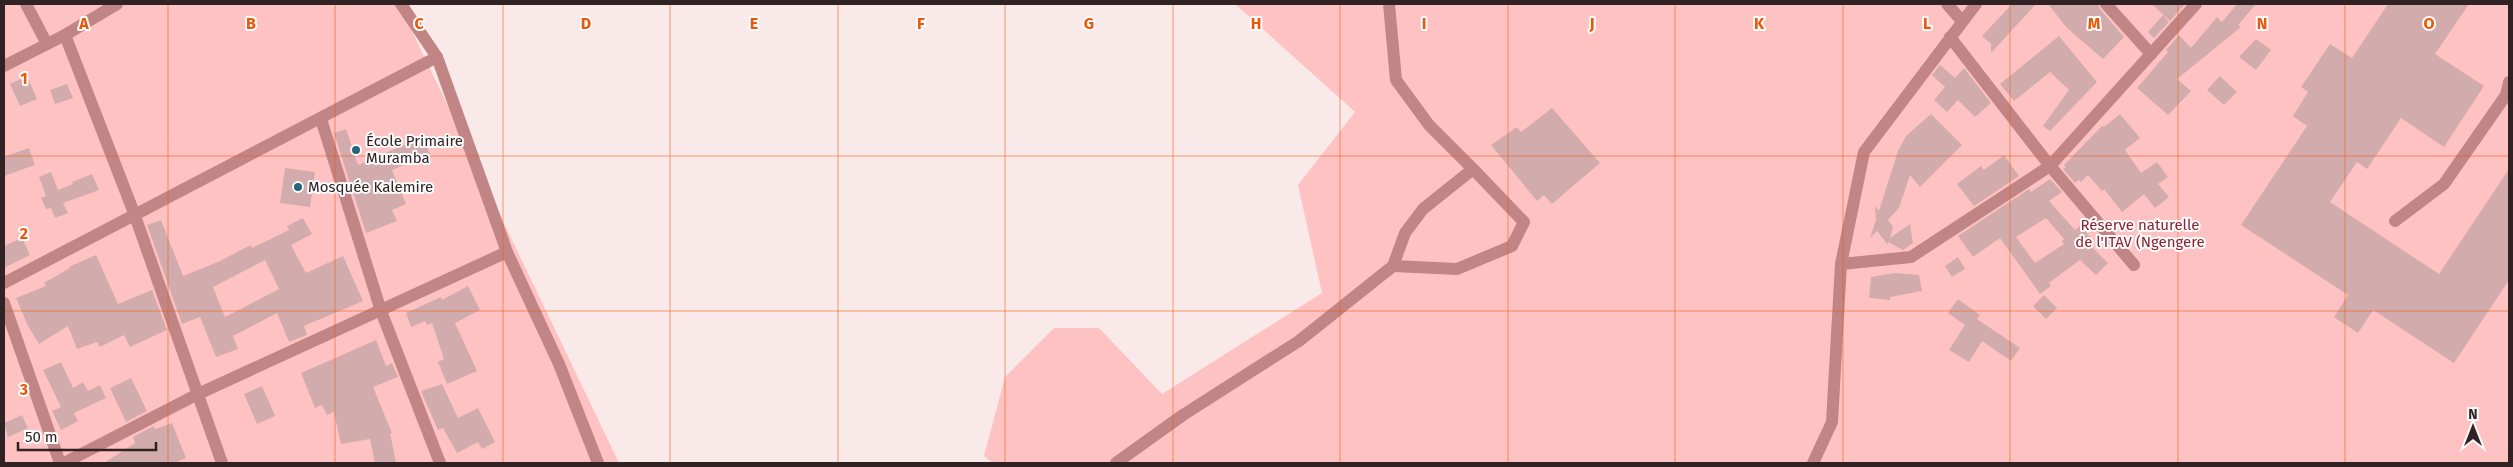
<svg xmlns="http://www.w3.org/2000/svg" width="2513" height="467" font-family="'Fira Sans',sans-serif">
<rect width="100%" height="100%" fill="#fae9e9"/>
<!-- green -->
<g fill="#ffc2c2">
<polygon points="4,4 399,4 619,463 4,463"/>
<polygon points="1235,4 2509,4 2509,463 993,463 984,456 1005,377 1054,328 1099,328 1162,394 1322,293 1298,185 1355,112"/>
</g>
<!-- building -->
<g fill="#d2acac" fill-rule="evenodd">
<polygon points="2012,4 2036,4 1991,53 1991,44 1982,36"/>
<polygon points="2048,4 2098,4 2100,9 2124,37 2103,59 2067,28"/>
<polygon points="2152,4 2185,4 2170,21"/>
<polygon points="2237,4 2256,4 2238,25 2241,27 2177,79 2191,91 2168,115 2137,88 2168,52 2166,50 2179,35 2191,48 2217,17 2222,22"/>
<polygon points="2388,4 2469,4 2435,54 2484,86 2444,147 2401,118 2367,169 2357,162 2330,202 2439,274 2509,169 2509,280 2454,363 2373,310 2358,333 2334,317 2348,295 2241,225 2307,126 2293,116 2308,92 2301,87 2330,44 2352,58"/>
<polygon points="2163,15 2169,22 2154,38 2148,32"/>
<polygon points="2059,36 2097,82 2050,131 2043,126 2069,90 2050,72 2014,101 2000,84"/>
<polygon points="2256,39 2271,50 2256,70 2239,57"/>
<polygon points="1940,65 1955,78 1964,68 1991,103 1975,117 1958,100 1947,112 1934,100 1945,87 1932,75"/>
<polygon points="27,76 37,99 20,106 10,84"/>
<polygon points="2220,76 2237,92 2224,105 2207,90"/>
<polygon points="67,84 73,98 55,104 50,90"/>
<polygon points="1552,108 1600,163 1552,204 1544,195 1537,201 1491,145 1517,127 1521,132"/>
<polygon points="1931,114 1962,145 1920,187 1910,175 1899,208 1888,220 1893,227 1890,238 1910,224 1913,243 1903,250 1888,242 1888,245 1877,231 1870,238 1876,220 1875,206 1879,211 1898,151 1906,136"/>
<polygon points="2120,114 2140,138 2125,150 2141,173 2157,162 2168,177 2158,184 2169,197 2155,208 2144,194 2122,212 2104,189 2102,191 2088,175 2081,182 2079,180 2075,183 2063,169 2066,167 2064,165 2102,126 2104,127"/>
<polygon points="346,129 358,165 422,137 430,154 392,170 406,204 392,210 397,221 366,233 334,133"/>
<polygon points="29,148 35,165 4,176 4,157"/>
<polygon points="2004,155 2019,176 1974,206 1957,184 1981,166 1984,170"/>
<polygon points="285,168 315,172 310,207 280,203"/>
<polygon points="51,172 58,190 73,184 72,182 92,174 99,190 63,203 68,213 55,218 51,208 46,209 41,198 46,196 39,177"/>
<path d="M 2050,179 L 2062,192 L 2049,201 L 2075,230 L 2081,225 L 2091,239 L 2087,242 L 2108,263 L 2096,275 L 2080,260 L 2049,283 L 2051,286 L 2040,294 L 2000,238 L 1973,257 L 1958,236 L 2029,189 L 2031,192 ZM 2046,218 L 2064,239 L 2062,241 L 2064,244 L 2035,263 L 2016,237 Z"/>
<path d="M 303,218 L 312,234 L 291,245 L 306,273 L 343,256 L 363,301 L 304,326 L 307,335 L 289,342 L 277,313 L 233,336 L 238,349 L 216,357 L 200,317 L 182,324 L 147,225 L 161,220 L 183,276 L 218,262 L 251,245 L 252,248 L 289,230 L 287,226 ZM 265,260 L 279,289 L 225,317 L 213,287 Z"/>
<polygon points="22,238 30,255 4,268 4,246"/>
<polygon points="96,255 118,304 152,290 167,330 130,347 124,335 100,347 97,342 77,349 68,326 39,344 28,326 16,298 46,286 44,283 70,268 69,267"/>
<polygon points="1958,257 1965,269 1952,277 1945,266"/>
<polygon points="1895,273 1919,275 1922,291 1890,297 1890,300 1869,298 1871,277"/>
<polygon points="468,286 480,310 455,323 477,371 447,384 438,362 444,359 432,323 427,325 425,321 411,327 406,313 441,297 442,300"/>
<polygon points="2044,295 2057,308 2046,319 2033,306"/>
<polygon points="1958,299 1980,315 1977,319 2020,348 2011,361 1982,341 1969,362 1949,350 1965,325 1948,313"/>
<polygon points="376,340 386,366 392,363 398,377 373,387 392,433 390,433 396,463 375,463 370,439 341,444 334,412 327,415 322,405 315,408 301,373"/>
<polygon points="61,362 73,388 83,382 88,391 100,385 106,398 74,413 78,421 61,430 52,411 61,407 43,370"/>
<polygon points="131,378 147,411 126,422 110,388"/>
<polygon points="442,384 458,418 478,408 495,442 482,449 478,442 457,453 443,428 438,430 421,391"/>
<polygon points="262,386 275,416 257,424 244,394"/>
<polygon points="22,415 28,428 8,437 4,423"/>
<polygon points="172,423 186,458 174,463 104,463 135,443 133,437 153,426 155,429"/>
</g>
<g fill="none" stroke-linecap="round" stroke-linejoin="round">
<!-- minor -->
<g stroke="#c28586" stroke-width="12">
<polyline points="26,4 47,44"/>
<polyline points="401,4 437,57 507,252 559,364 598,463"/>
<polyline points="1947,4 1962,21"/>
<polyline points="2106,4 2151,54"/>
<polyline points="65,35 134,213 222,463"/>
<polyline points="1950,37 2050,166 2134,265"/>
<polyline points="4,66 65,35 117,4"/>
<polyline points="321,119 381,311 440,463"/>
<polyline points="2395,221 2444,184 2506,95 2509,82"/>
<polyline points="1841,264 1911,257 2050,166 2196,4"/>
<polyline points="1393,266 1457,269 1512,246 1524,222 1473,169"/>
<polyline points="4,283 437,57"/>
<polyline points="4,303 60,463"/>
<polyline points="64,463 198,394 507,252"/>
<polyline points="1116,463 1183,415 1299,341 1393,266 1405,233 1423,209 1473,169 1429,125 1396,80 1389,4"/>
<polyline points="1813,463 1832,422 1841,264 1864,152 1976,4"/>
</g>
</g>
<!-- grid -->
<path fill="none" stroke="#e8590c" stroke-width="1" stroke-opacity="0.55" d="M 168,4 L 168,463M 335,4 L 335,463M 503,4 L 503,463M 670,4 L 670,463M 838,4 L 838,463M 1005,4 L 1005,463M 1173,4 L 1173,463M 1340,4 L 1340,463M 1508,4 L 1508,463M 1675,4 L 1675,463M 1843,4 L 1843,463M 2010,4 L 2010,463M 2178,4 L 2178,463M 2345,4 L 2345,463M 4,156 L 2509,156M 4,311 L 2509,311"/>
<!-- markers -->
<g fill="#28647c" stroke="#fbfbfb" stroke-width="2">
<circle cx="356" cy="150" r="5"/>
<circle cx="298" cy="187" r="5"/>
</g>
<g text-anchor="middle" stroke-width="4" stroke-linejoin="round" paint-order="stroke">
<!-- poi labels -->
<g font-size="15" fill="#312323" stroke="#fbfbfb" text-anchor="start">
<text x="366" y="146">École Primaire<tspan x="366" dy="17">Muramba</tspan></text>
<text x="308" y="192">Mosquée Kalemire</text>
</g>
<!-- park labels -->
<g font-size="15" fill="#8a2331" stroke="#fbfbfb">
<text x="2140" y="230">Réserve naturelle<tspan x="2140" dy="17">de l'ITAV (Ngengere</tspan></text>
</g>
</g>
<g font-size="16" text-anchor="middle" font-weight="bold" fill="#e8590c" stroke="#fbfbfb" stroke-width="4" stroke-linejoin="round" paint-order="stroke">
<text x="84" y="29">A</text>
<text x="251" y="29">B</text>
<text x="419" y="29">C</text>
<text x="586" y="29">D</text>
<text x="754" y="29">E</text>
<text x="921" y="29">F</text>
<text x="1089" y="29">G</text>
<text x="1256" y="29">H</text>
<text x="1424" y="29">I</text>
<text x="1592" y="29">J</text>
<text x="1759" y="29">K</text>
<text x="1927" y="29">L</text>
<text x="2094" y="29">M</text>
<text x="2262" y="29">N</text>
<text x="2429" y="29">O</text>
<text x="24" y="84">1</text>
<text x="24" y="239">2</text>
<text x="24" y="395">3</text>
</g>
<!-- border -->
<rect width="2513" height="467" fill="none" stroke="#312323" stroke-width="10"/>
<!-- north arrow -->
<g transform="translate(2473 427)" stroke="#fbfbfb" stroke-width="4" paint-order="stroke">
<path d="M0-4L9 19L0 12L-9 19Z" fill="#312323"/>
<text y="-8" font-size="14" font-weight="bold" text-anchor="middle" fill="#312323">N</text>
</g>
<!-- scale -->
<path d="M18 442v8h138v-8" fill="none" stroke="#312323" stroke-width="2.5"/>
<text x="25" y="442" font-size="15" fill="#312323" stroke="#fbfbfb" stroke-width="4" paint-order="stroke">50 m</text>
</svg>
